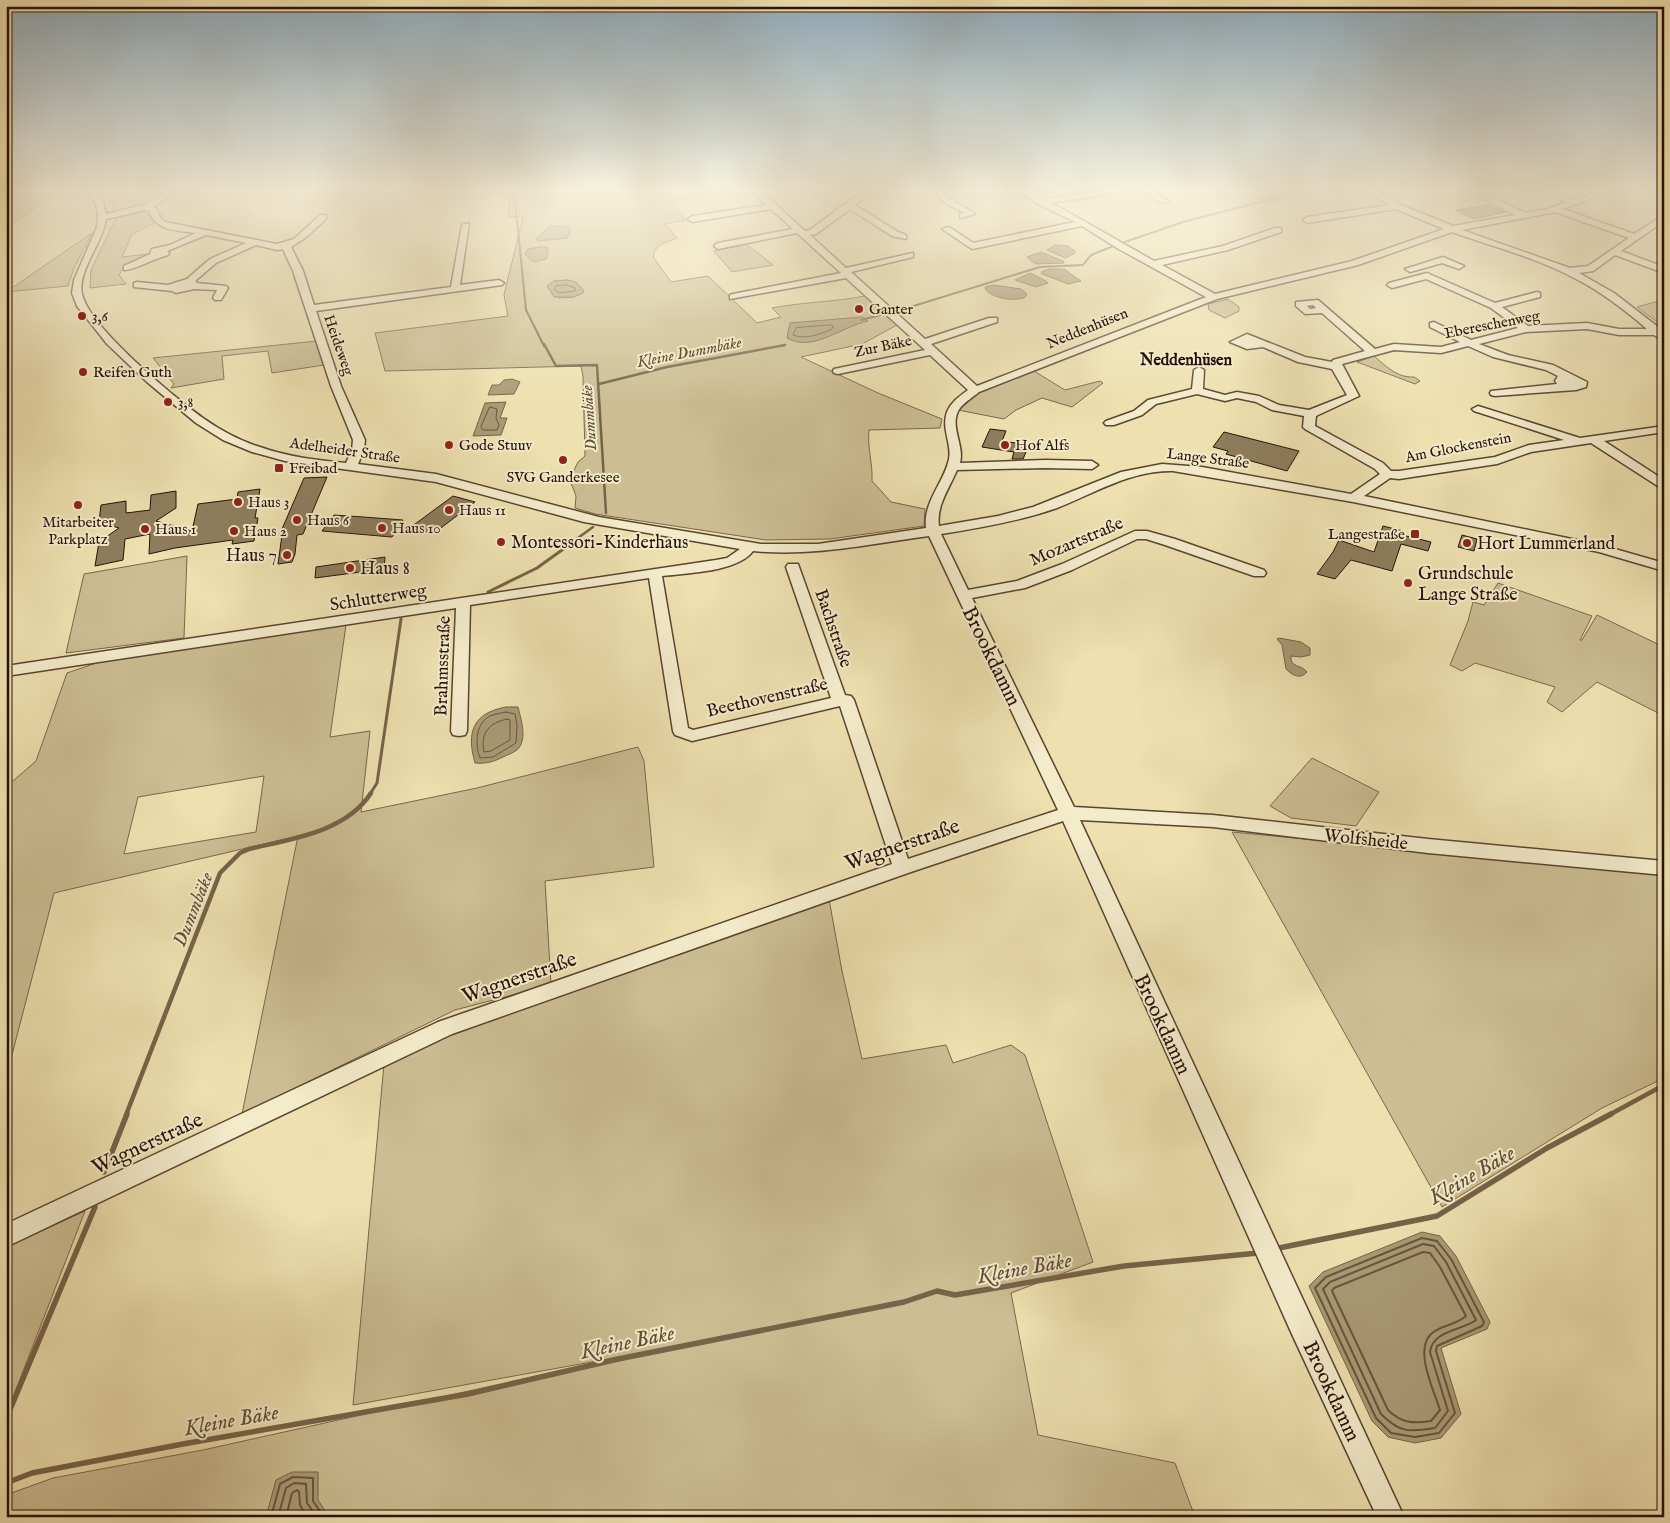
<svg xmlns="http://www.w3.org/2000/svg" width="1670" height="1523" font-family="'IM FELL English',serif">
<rect width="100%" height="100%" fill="#eee0af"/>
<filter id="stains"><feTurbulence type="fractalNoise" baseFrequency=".004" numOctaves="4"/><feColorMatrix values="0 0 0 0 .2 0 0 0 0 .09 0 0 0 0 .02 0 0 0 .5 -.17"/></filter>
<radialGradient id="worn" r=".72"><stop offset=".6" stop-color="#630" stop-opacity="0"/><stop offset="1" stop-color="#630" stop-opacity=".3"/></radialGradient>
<!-- green -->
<g fill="#ccbd92" stroke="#7a674c" fill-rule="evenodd">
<polygon points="55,190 64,190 6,227 6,204 25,194 42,196"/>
<polygon points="127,190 173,190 141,206 114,212 112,198"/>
<path d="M 520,190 L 740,190 L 668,201 L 686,220 L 665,224 L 677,238 C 667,242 652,246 654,258 L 671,282 L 708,276 L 757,323 L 781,317 L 772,308 C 803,302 834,302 865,296 L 897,325 L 862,344 L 801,357 L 878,393 L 942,419 L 940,428 L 869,430 C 867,447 873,464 872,481 L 891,502 L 925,509 L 924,526 L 830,539 L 766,540 L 595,514 L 575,508 L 576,496 L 571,483 L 572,474 L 578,462 L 585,456 L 583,376 L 581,366 L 385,371 L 375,333 L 508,316 L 504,295 L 523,217 L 509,217 L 509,197 L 522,196 ZM 570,232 L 567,238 L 538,241 L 536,239 L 544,233 ZM 567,280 L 574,297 L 558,298 L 554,281 Z"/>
<polygon points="1273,190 1366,190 1368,192 1316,191 1267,203 1258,198"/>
<polygon points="145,211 155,223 132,234 122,257 148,254 147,256 124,267 119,275 126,284 90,288 91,270 116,218"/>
<polygon points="92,233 74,268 68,286 6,292"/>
<polygon points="746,244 773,265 732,272 714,251"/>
<polygon points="1228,299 1239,307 1239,311 1225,318 1209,310 1208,304"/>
<polygon points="1655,302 1664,303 1664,327 1637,307"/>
<polygon points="317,341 324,365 272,373 268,351 222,356 224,379 171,388 174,384 153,358"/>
<path d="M 1374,356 C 1386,366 1397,378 1414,377 L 1420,381 L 1415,384 L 1357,362 Z"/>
<polygon points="1034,371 1065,390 1100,381 1103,383 1072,407 1042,398 1016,410 1004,419 958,410 980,392"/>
<polygon points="187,556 184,638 66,653 84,574"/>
<polygon points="1498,583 1592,616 1580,640 1582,640 1597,615 1664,647 1664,716 1597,682 1562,712 1547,702 1555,687 1475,663 1462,671 1450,665 1468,621 1473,602 1484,605"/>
<path d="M 346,625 L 330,737 L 370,731 L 361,812 L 477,788 L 638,747 L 644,761 L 654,867 L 545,881 L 551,985 L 455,1010 L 242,1114 L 298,836 L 54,893 L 6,1078 L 6,787 L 36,761 L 67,673 L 102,661 ZM 264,776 L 256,832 L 124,854 L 138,797 Z"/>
<polygon points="1312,758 1379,792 1356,826 1291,818 1270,806"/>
<polygon points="1232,832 1664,873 1664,1078 1602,1108 1442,1207"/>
<polygon points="829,899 842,971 862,1059 946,1045 953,1063 1011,1045 1025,1055 1093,1262 1011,1293 1038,1435 1175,1463 1195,1517 6,1517 6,1495 53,1478 203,1450 636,1354 353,1405 384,1064 453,1034"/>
<polygon points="85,1211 7,1413 6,1413 6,1247"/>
</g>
<!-- water -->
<g fill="#aa9a75" stroke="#766348">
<polygon points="550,226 569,227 570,232 567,238 538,241 536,239"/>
<polygon points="1055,245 1068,246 1075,251 1075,253 1065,258 1047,250"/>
<polygon points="540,247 547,247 548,251 546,259 534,262 525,254 528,249"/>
<polygon points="1041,252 1063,261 1064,263 1035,264 1027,257"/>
<polygon points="1049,269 1064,269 1081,281 1068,284 1042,274 1041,272"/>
<polygon points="1030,273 1046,281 1048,283 1036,287 1015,280"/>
<polygon points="567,280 576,282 584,291 583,293 574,297 554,297 547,286 554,281"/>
<path d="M 993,285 L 1021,289 L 1027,294 L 1024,298 C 1012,301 995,299 986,290 L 985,287 Z"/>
<path d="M 862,317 L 868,321 C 843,326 812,353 787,338 L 790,323 Z"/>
<polygon points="512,379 520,382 514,394 488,395 492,385 499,385 504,380"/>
<polygon points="506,402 500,418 507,418 501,435 473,436 485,403"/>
<path d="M 1279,638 L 1301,642 L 1310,648 L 1310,655 L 1301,657 L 1291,656 C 1290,668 1301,664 1307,672 C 1300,680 1292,675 1286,669 L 1282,645 L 1277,639 Z"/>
<path d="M 506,707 L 518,707 C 521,719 528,740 517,750 C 513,753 507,755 503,757 C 493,762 486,764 475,763 C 466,732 473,713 506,707 Z"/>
<polygon points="1422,1232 1440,1236 1456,1256 1490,1322 1487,1329 1441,1348 1461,1414 1441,1438 1415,1443 1388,1437 1372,1421 1309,1286 1323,1272"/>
<polygon points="292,1472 318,1472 318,1500 329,1517 266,1517 276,1480"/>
</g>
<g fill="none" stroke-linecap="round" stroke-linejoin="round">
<!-- shore-far1 -->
<g stroke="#68563d" stroke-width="1">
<polygon points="567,285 575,288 575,291 559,293 554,289 556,286"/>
<path d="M 830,325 L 833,326 L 832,329 C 822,334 804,340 793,335 L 796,328 Z"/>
<polygon points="490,407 497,409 496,418 499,425 497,430 483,430 481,427"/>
<path d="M 506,712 L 515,714 L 517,725 L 516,743 L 493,757 L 480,758 C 475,745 475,724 490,716 C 495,714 501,713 506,712 Z"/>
<path d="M 507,719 L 510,720 L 510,740 L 491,751 L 484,752 C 480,733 489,723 507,719 Z"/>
</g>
<!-- shore -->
<g stroke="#68563d" stroke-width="2">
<polygon points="1422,1238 1437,1241 1451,1259 1484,1322 1482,1326 1437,1346 1436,1351 1455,1413 1439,1433 1415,1437 1391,1433 1376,1418 1315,1288 1326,1277"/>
<path d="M 1423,1244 L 1434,1246 L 1446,1262 L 1476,1320 C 1461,1331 1433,1330 1430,1352 L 1448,1411 L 1435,1428 C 1409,1432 1400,1433 1381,1414 L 1323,1289 L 1330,1282 Z"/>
<path d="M 1423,1252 L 1430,1253 L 1440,1267 L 1466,1316 C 1457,1324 1445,1325 1435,1331 C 1411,1345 1434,1390 1440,1410 L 1431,1421 C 1413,1424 1401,1423 1388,1410 L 1332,1291 L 1334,1288 Z"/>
<polyline points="271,1517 280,1484 293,1477 313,1478 313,1501 324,1517"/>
<polyline points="278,1517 286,1488 294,1483 306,1484 307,1503 317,1517"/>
<polyline points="286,1517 292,1493 297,1490 299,1492 300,1505 307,1517"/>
</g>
<!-- stream-far4 -->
<g stroke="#766348" stroke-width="2">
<polyline points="514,190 526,310 544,346"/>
<polyline points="1119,244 1183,222 1307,190"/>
<polyline points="894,312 1040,267 1083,265 1091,255 1116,245"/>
<polyline points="861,320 888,313"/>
<polyline points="782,346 785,345"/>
</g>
<!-- stream-far3 -->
<g stroke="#766348" stroke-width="2.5">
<polyline points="544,344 556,366 597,365 606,513"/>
<polyline points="599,384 667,367 785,345"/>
<polyline points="571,543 593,527"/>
</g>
<!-- stream-far2 -->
<g stroke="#766348" stroke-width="3">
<polyline points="488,592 537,568 573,542"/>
<polyline points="370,794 377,783 401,619"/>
</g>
<!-- stream-far1 -->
<g stroke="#766348" stroke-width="4.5">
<path d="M 126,1115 L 220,873 L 240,853 L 249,849 C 291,839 346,832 371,793"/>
<polyline points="1609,1115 1664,1085"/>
</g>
<!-- stream -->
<g stroke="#766348" stroke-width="5.5">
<polyline points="104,1172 127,1114"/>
<polyline points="1279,1248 1437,1216 1547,1148 1611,1114"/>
<polyline points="6,1419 95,1207"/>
<polyline points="6,1483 32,1473 183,1444 468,1394 618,1359 904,1302 937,1291 955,1295 1124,1266 1258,1253"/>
</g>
</g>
<!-- building -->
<g fill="#8e7d5d" stroke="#271105">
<polygon points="1488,205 1505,212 1474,219 1456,210"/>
<polygon points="990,429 1006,431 1002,441 1029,445 1023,459 1012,459 1014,452 982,447"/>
<polygon points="1224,432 1299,451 1287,471 1226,454 1228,451 1213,447"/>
<polygon points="327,477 303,534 297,535 295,554 292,562 278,564 282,535 279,536 304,478"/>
<polygon points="260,489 255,518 258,518 254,541 232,544 233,540 175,548 149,554 150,534 125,539 123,560 95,566 99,542 119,528 99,522 101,505 126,501 126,513 150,510 151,495 176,491 176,508 156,521 192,531 198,504 237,499 238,492"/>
<polygon points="453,496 475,502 433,534 411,527"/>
<polygon points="334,515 363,517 403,520 392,537 322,531"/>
<polygon points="1383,526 1403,531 1402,535 1431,542 1428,551 1401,544 1392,571 1351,560 1335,579 1317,574 1333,552 1339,540 1374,552"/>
<polygon points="1462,535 1477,539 1474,551 1458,547"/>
<polygon points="385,557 384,569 315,578 316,567"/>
</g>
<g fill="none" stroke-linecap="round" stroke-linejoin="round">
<!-- minor casing -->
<g stroke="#594530" stroke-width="3">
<g id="minor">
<path d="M 84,190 L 93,190 L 103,202 L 106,214 L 143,205 L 170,190 L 181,190 L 153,207 L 156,208 L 161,219 L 165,222 L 277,244 L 294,239 L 320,215 L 326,215 L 326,219 L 305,238 L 291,247 L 303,271 L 314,305 L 451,287 L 462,225 L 469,223 L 460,285 L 499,280 L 504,283 L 502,285 L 316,311 L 341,386 L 365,440 L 364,450 L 358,464 L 436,474 L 599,517 L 761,544 L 818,544 L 926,528 C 923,501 944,483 949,459 C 952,443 941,429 947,412 C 951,402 960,396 968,390 L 930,355 L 838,374 L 834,373 L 833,371 L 834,369 L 925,350 L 846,278 L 730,299 L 730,295 L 733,294 L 841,273 L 797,233 L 718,249 L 714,246 L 718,243 L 793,229 L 771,209 L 692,222 L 688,219 L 692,216 L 766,205 L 751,190 L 760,190 L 805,231 L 810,230 L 864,190 L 874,190 L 855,205 L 898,232 L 906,235 L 906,239 L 892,236 L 850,209 L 816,234 L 810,235 L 846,268 L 913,253 L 913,257 L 851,272 L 925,339 L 989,318 L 997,318 L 997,322 L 931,344 L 977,386 L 1206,297 L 1117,248 L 1082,226 L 972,249 L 942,229 L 949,227 L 973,243 L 1075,222 L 1038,204 L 1018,190 L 1029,190 L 1045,199 L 1108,190 L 1133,190 L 1052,203 L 1154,261 L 1223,246 L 1275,228 L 1281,228 L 1281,232 L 1228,250 L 1162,265 L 1215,294 L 1352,261 L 1444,229 L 1396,209 L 1307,223 L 1303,220 L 1307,217 L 1389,205 L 1367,190 L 1377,190 L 1401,205 L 1453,226 L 1515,215 L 1468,190 L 1479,190 L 1525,213 L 1548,209 L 1567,202 L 1536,190 L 1549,190 L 1575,200 L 1601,190 L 1614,190 L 1563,209 L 1634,234 L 1664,215 L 1664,221 L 1621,251 L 1664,267 L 1664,273 L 1615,255 L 1593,271 L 1579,273 L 1614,293 L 1662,330 L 1664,333 L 1664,341 L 1654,335 L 1619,335 L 1587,329 L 1526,332 L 1479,344 L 1508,355 L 1553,365 L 1587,382 L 1586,387 L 1576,390 L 1495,396 L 1491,395 L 1490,393 L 1491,391 L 1557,384 L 1555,381 L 1558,376 L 1546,370 L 1493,357 L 1468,346 L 1441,353 L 1394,350 L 1342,364 L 1359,396 L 1316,416 L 1315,426 L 1383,463 L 1391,471 L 1399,471 L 1495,457 L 1529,445 L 1564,440 L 1474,411 L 1472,409 L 1478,406 L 1580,438 L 1664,426 L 1664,432 L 1604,441 L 1664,480 L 1664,490 L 1591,443 L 1531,452 L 1497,464 L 1399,479 L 1390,478 L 1364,496 L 1601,545 L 1664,563 L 1664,571 L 1599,552 L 1353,502 L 1173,471 C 1131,470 1095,493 1057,508 C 1020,521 980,528 941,534 L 968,590 L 1017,581 L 1062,564 L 1135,531 L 1147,531 L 1175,539 L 1264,570 L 1266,573 L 1264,576 L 1254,576 L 1165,545 L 1146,539 L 1137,539 L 1072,570 L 1025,588 L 972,598 L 1074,807 L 1213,815 L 1428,839 L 1664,861 L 1664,875 L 1428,853 L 1213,827 L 1080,820 L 1404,1517 L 1377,1517 L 1291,1332 L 1063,821 L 908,873 L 452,1034 L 6,1247 L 6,1224 L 438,1022 L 892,864 L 840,706 L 692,741 L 675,735 L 673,731 L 649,578 L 470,605 L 467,731 L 465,735 L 459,736 L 453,735 L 451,731 L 456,608 L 6,676 L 6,666 L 716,560 L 727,558 L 740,549 L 584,522 L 436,482 L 285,461 L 252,452 L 223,440 L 196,423 L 147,382 L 107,344 L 77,306 L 72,293 L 74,280 L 97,227 L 98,214 L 95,202 ZM 145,210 L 149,211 C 157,232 177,230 196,233 L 170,245 L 152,249 L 150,254 L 124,266 L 124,270 C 132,271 156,258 168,255 L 169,253 L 167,251 L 206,235 L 246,243 L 210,259 L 187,279 L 168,285 L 137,282 L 134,283 L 134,287 L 172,291 L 176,293 L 194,289 L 217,290 L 213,298 L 215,300 L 221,300 L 228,288 L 226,286 L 197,283 L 195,281 L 216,263 L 256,245 L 277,250 L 283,249 L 293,271 L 331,386 L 353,440 L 352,450 L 346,463 C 317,460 288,457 260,447 C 240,441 220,430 203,418 C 174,397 89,327 82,294 C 77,271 103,243 106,219 ZM 1555,212 L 1629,238 L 1588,266 L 1570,268 L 1462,230 ZM 1452,232 C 1494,247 1538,258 1578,280 C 1603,293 1626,311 1647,329 L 1619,329 L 1587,323 L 1528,326 L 1502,307 L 1540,297 L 1540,293 L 1537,292 L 1495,303 L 1427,273 L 1389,283 L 1387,285 L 1392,288 L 1426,279 L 1491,308 L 1518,328 L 1471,340 L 1434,322 L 1430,323 L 1430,327 L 1460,342 L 1441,347 L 1394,344 L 1375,349 L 1318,300 L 1296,302 L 1296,306 L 1305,314 L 1322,313 L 1365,351 L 1333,360 L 1332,362 L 1305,357 L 1247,334 L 1230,342 L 1247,349 L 1263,347 L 1298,362 L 1332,369 L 1347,395 L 1309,410 L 1279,405 L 1259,396 L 1237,392 L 1225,395 L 1203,389 L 1204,370 L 1199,367 L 1194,370 L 1192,389 L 1148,400 L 1134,411 L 1106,421 L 1104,423 L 1106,425 L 1114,425 L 1142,415 L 1156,404 L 1197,394 L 1225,401 L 1237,398 L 1256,402 L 1272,410 L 1304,416 L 1303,427 L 1305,429 L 1375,469 L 1380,474 L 1351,494 L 1202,467 L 1162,464 L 1121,472 L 1033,507 L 998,516 L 939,526 C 936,506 949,489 957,470 L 1045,468 L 1092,469 L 1098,465 L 1092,461 L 1045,460 L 960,463 C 965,445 948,425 960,408 C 965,402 973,397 979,392 L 1217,299 L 1358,265 ZM 1313,305 L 1316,308 L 1310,309 L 1307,306 ZM 929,536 L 1058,810 L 908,859 L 854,700 L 851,696 L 845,695 L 798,564 L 788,564 L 786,567 L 831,698 L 693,730 L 688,728 L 662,576 C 687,573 738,572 753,551 C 812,557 870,544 929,536 Z"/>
<polygon points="826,190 846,190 814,197 810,195"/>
<polygon points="938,190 946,190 945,194 948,197 975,214 960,218 960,214 964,213 942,201 937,194"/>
<polygon points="1139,190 1150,190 1169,201 1162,203"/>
<polygon points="1443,257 1464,266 1459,269 1442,263 1410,272 1405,269"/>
</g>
</g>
<!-- minor -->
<use href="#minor" fill="#f4ebcb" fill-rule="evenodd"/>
</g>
<!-- sky -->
<linearGradient id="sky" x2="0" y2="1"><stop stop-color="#8faaba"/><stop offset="0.47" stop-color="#f7f1db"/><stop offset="1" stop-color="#f7f1db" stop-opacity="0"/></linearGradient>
<rect width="1670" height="404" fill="url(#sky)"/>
<!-- markers -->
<g fill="#8f2418" stroke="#f4ebcb" stroke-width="2">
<circle cx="859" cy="309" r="5"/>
<circle cx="82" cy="316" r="5"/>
<circle cx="83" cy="372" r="5"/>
<circle cx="168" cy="402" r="5"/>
<circle cx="449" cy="445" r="5"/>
<circle cx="1005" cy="445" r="5"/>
<circle cx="563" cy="460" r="5"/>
<rect x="274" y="463" width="10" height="10" rx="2.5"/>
<circle cx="238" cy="502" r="5"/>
<circle cx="78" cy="505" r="5"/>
<circle cx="449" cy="510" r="5"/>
<circle cx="297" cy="520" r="5"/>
<circle cx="382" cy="528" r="5"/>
<circle cx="145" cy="529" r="5"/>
<circle cx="234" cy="531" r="5"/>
<rect x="1410" y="529" width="10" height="10" rx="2.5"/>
<circle cx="501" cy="542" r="5"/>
<circle cx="1467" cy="543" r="5"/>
<circle cx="287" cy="555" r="5"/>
<circle cx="350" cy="568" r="5"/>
<circle cx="1408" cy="583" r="5"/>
</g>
<g text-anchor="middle" stroke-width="4" stroke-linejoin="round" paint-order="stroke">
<!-- far-poi labels -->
<g font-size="15" fill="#271105" stroke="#f4ebcb" text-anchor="start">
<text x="869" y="314">Ganter</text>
<text x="92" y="321">3,6</text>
<text x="93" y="377">Reifen Guth</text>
<text x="178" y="407">3,8</text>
<text x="459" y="450">Gode Stuuv</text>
<text x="1015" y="450">Hof Alfs</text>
<text x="289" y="473">Freibad</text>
<text x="563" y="482" text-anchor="middle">SVG Ganderkesee</text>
<text x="248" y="507">Haus 3</text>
<text x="459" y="515">Haus 11</text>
<text x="307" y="525">Haus 6</text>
<text x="78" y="527" text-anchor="middle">Mitarbeiter<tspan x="78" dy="17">Parkplatz</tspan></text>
<text x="392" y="533">Haus 10</text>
<text x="155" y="534">Haus 1</text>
<text x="244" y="536">Haus 2</text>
<text x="1405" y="539" text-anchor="end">Langestraße</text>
</g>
<!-- far-street labels -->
<g font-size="15" fill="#271105" stroke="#f4ebcb">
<text transform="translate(1492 324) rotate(-11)" y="5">Ebereschenweg</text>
<text transform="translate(1087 328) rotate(-22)" y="5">Neddenhüsen</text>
<text transform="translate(339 345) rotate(71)" y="5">Heideweg</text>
<text transform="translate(883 346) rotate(-12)" y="5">Zur Bäke</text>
<text transform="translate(1458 447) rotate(-11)" y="5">Am Glockenstein</text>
<text transform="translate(345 450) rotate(8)" y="5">Adelheider Straße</text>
<text transform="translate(1208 458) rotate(7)" y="5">Lange Straße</text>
</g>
<!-- far-water labels -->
<g font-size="16" font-style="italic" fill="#624f37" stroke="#f4ebcb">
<text transform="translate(689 351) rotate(-11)" y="6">Kleine Dummbäke</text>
<text transform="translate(588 418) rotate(-94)" y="6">Dummbäke</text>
</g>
<!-- far-neighbourhood labels -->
<g font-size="16" font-weight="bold" fill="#271105" stroke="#f4ebcb">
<text x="1186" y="365">Neddenhüsen</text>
</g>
<!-- street labels -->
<g font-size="18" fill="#271105" stroke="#f4ebcb">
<text transform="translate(1076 541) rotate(-23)" y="6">Mozartstraße</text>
<text transform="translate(378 597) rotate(-9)" y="6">Schlutterweg</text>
<text transform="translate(834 628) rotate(71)" y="6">Bachstraße</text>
<text transform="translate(442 666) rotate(-88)" y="6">Brahmsstraße</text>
<text transform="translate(767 697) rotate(-13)" y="6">Beethovenstraße</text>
<text transform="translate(1366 839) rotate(6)" y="6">Wolfsheide</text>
</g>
<!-- poi labels -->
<g font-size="18" fill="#271105" stroke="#f4ebcb" text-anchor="start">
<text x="511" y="548">Montessori-Kinderhaus</text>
<text x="1477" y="549">Hort Lummerland</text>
<text x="277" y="561" text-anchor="end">Haus 7</text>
<text x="360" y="574">Haus 8</text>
<text x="1418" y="579">Grundschule<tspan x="1418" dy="21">Lange Straße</tspan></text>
</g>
<!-- water labels -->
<g font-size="19" font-style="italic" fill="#624f37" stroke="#f4ebcb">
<text transform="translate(192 909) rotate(-68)" y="7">Dummbäke</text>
</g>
<!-- near-street labels -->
<g font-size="21" fill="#271105" stroke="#f4ebcb">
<text transform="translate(992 656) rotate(64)" y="7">Brookdamm</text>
<text transform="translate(902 844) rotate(-19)" y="7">Wagnerstraße</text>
<text transform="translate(519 977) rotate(-19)" y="7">Wagnerstraße</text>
<text transform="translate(1163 1024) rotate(65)" y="7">Brookdamm</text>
<text transform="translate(147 1143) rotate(-25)" y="7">Wagnerstraße</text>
<text transform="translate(1332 1391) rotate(65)" y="7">Brookdamm</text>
</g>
<!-- near-water labels -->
<g font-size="22" font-style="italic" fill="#624f37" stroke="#f4ebcb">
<text transform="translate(1471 1174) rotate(-30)" y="8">Kleine Bäke</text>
<text transform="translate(1024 1267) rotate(-10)" y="8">Kleine Bäke</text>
<text transform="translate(627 1341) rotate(-12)" y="8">Kleine Bäke</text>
<text transform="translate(231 1419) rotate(-10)" y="8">Kleine Bäke</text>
</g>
</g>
<!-- margin -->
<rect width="1670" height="1523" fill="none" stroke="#eee0af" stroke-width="25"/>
<rect x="8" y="8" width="1655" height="1508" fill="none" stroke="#271105" stroke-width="2.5"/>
<rect x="12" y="12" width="1645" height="1498" fill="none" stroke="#271105"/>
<rect width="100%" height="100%" filter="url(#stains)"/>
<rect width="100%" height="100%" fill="url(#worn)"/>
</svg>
